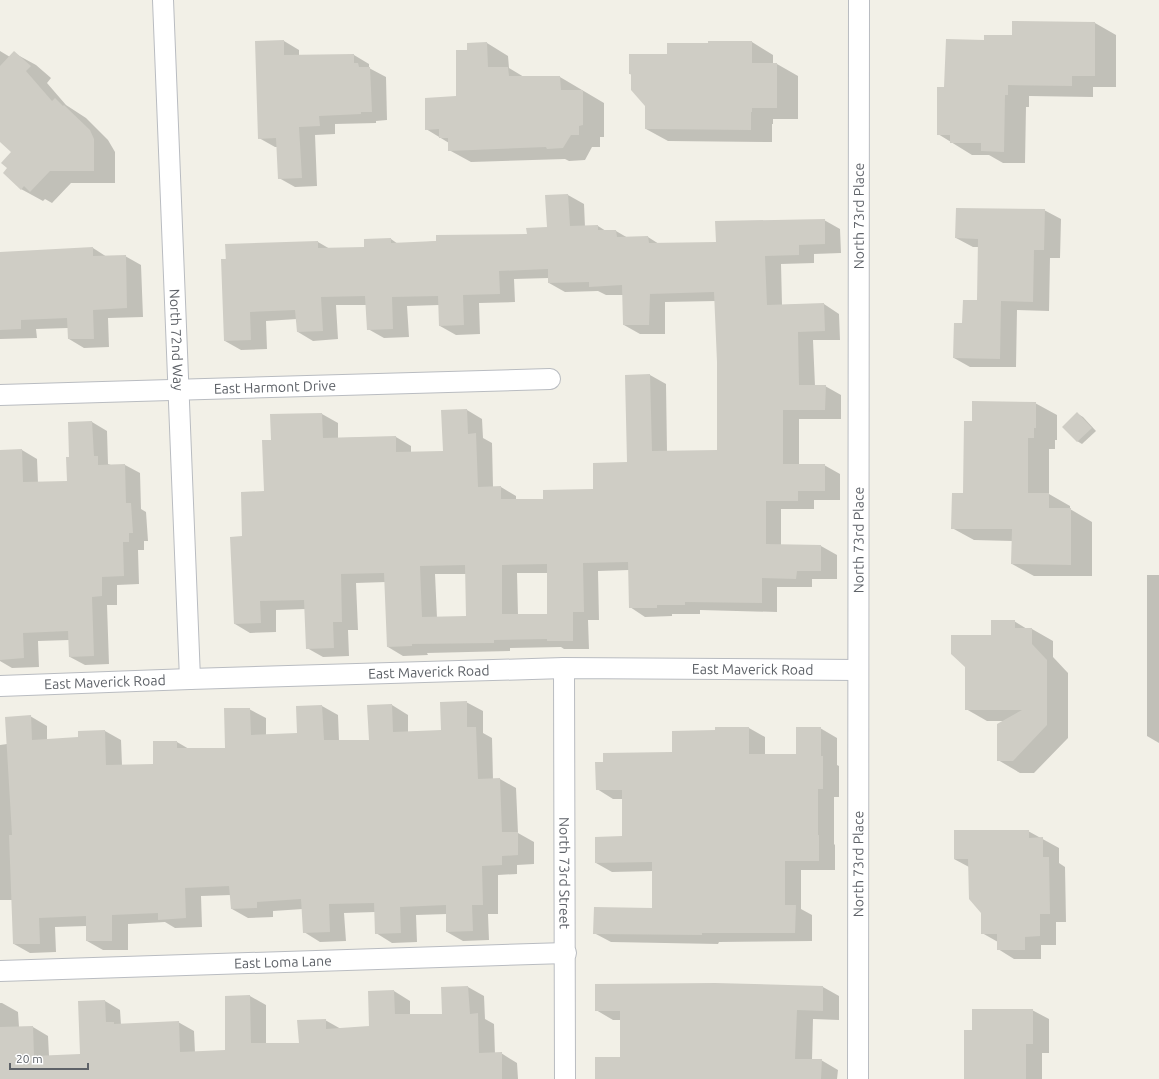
<svg xmlns="http://www.w3.org/2000/svg" width="1159" height="1079" font-family="Ubuntu,sans-serif">
<rect width="100%" height="100%" fill="#f2f0e7"/>
<!-- shadow -->
<g fill="#0003" fill-rule="evenodd">
<polygon points="1095,23 1116,35 1116,87 1093,87 1093,97 1029,96 1029,107 1026,107 1025,163 1003,163 989,155 972,155 938,134 945,88 985,41"/>
<polygon points="284,41 299,50 299,56 354,55 369,64 369,68 386,77 387,120 376,121 376,123 335,124 335,134 315,135 317,186 295,187 279,178 278,147 275,147 259,138"/>
<polygon points="752,42 773,55 773,64 777,64 798,76 798,119 773,119 773,124 772,124 772,142 668,141 646,129 646,105 632,75 630,74 668,54"/>
<polygon points="487,43 508,56 509,68 524,77 560,77 604,103 604,137 600,137 600,147 592,147 585,160 569,161 565,159 471,162 449,150 449,143 426,129 457,97 468,51 468,44"/>
<polygon points="0,51 10,57 14,53 36,65 51,78 47,83 66,105 86,118 108,140 115,152 115,183 71,183 52,203 45,199 43,201 21,189 8,168 12,152 0,140"/>
<path d="M 568,195 L 584,204 L 585,227 L 598,226 L 606,231 L 616,231 L 628,238 L 648,237 L 659,244 L 717,243 L 824,220 L 840,229 L 841,253 L 814,254 L 814,263 L 781,264 L 782,305 L 824,304 L 839,314 L 840,340 L 813,340 L 815,386 L 825,386 L 841,395 L 841,419 L 799,419 L 799,465 L 824,465 L 840,474 L 840,500 L 814,500 L 814,509 L 781,509 L 781,545 L 821,546 L 837,555 L 837,579 L 812,579 L 812,587 L 777,587 L 777,612 L 700,610 L 700,614 L 672,614 L 672,616 L 645,617 L 630,607 L 629,570 L 598,571 L 599,620 L 588,620 L 589,649 L 564,649 L 561,647 L 510,648 L 510,651 L 427,653 L 428,655 L 403,656 L 388,647 L 386,582 L 356,583 L 358,630 L 348,630 L 349,656 L 323,657 L 307,648 L 306,609 L 276,610 L 276,632 L 250,633 L 235,624 L 243,537 L 265,492 L 272,441 L 322,414 L 338,423 L 338,438 L 396,437 L 411,446 L 411,453 L 444,452 L 467,410 L 482,419 L 483,438 L 492,443 L 493,487 L 501,487 L 516,496 L 516,500 L 544,500 L 594,490 L 628,463 L 626,376 L 650,375 L 666,384 L 667,452 L 718,451 L 718,362 L 716,301 L 665,302 L 665,334 L 640,334 L 624,325 L 623,295 L 606,295 L 598,291 L 565,292 L 549,283 L 549,278 L 514,279 L 515,302 L 479,303 L 480,334 L 456,335 L 440,326 L 439,305 L 407,306 L 409,337 L 384,338 L 368,329 L 366,305 L 336,305 L 338,339 L 313,341 L 298,332 L 297,319 L 266,321 L 267,349 L 241,350 L 225,341 L 226,245 L 318,242 L 330,249 L 365,248 L 365,240 L 391,239 L 398,244 L 528,235 L 548,228 L 546,196 ZM 517,573 L 548,573 L 548,615 L 518,615 ZM 435,574 L 466,574 L 467,617 L 437,618 Z"/>
<polygon points="1044,210 1061,219 1060,258 1050,258 1049,311 1017,310 1016,367 970,367 954,358 963,324 978,301 979,247 973,247 956,238"/>
<polygon points="93,248 107,257 125,256 141,265 143,317 108,318 109,347 84,348 69,339 68,328 36,329 37,338 0,339 0,253"/>
<polygon points="1035,403 1057,415 1057,440 1055,440 1055,449 1049,449 1049,494 1070,506 1070,509 1092,522 1092,576 1034,576 1012,564 1013,541 974,540 952,528 964,494 973,422"/>
<polygon points="1078,414 1083,417 1096,431 1082,444 1077,441"/>
<polygon points="92,422 107,431 108,464 111,465 125,465 140,473 141,509 146,512 148,541 144,541 144,550 138,550 139,584 117,585 117,605 107,605 109,664 85,665 70,657 69,640 38,641 39,667 12,668 0,661 0,451 22,450 37,459 38,483 68,482 70,458"/>
<polygon points="1147,575 1159,575 1159,743 1147,736"/>
<polygon points="1014,621 1027,629 1032,629 1053,641 1053,657 1068,673 1068,738 1034,773 1020,773 998,760 1004,721 987,721 966,709 992,636"/>
<polygon points="466,702 483,711 483,733 492,738 493,779 500,779 516,788 518,833 534,842 534,864 517,865 517,874 498,875 498,914 488,914 489,940 463,941 447,932 447,914 416,915 417,942 392,943 376,933 375,912 344,913 346,941 320,942 304,932 303,909 273,911 273,917 248,918 232,909 231,895 201,896 202,927 175,928 165,922 128,924 128,950 103,950 87,941 87,926 55,927 56,952 30,953 14,944 13,900 0,900 0,745 7,744 30,716 47,726 47,740 79,738 105,731 121,740 122,765 154,765 154,742 177,742 189,749 226,749 249,709 266,718 266,736 298,734 297,707 322,706 338,715 339,741 370,741 392,705 408,715 408,732 442,731"/>
<polygon points="716,728 749,728 765,737 765,755 797,755 820,728 837,738 837,765 839,766 839,797 834,797 834,844 835,845 835,870 801,870 801,909 812,915 812,941 719,942 718,944 611,942 594,933 653,909 653,871 612,872 596,863 623,837 623,799 613,799 597,789 716,731"/>
<polygon points="1028,831 1059,848 1059,863 1065,867 1066,922 1056,922 1056,945 1041,945 1041,959 1014,959 998,949 998,942 982,933 982,912 969,867 954,859"/>
<polygon points="715,984 823,987 839,996 839,1020 813,1019 812,1060 821,1060 838,1070 837,1079 596,1079 621,1058 621,1020 613,1020 596,1010"/>
<polygon points="468,987 484,996 485,1019 494,1024 495,1054 501,1053 517,1063 518,1079 0,1079 0,1003 2,1003 18,1012 19,1027 33,1027 48,1036 49,1056 81,1055 105,1001 120,1010 121,1025 178,1022 194,1031 195,1053 226,1051 226,997 250,996 266,1005 266,1044 300,1044 325,1020 341,1029 371,1027 369,992 394,991 410,1001 410,1015 443,1015 442,988"/>
<polygon points="1032,1010 1049,1019 1049,1053 1042,1053 1042,1079 965,1079 973,1031"/>
</g>
<!-- building -->
<g fill="#cfcdc5" fill-rule="evenodd">
<polygon points="1012,21 1095,22 1095,76 1072,76 1072,86 1008,85 1008,95 1005,95 1004,152 981,151 981,143 950,143 950,135 937,135 937,87 944,87 946,39 984,40 984,35 1012,35"/>
<polygon points="284,40 284,55 354,54 354,63 358,63 359,67 370,67 372,112 361,112 361,114 319,116 320,126 299,127 302,178 278,179 276,138 258,139 255,41"/>
<polygon points="708,41 752,41 752,63 777,63 777,108 752,108 752,112 751,112 751,130 645,129 645,106 631,90 631,74 629,74 629,54 667,54 667,43 708,43"/>
<polygon points="487,42 488,67 508,67 509,76 560,76 561,90 583,90 583,125 579,126 579,135 571,135 563,148 547,149 546,147 448,151 448,138 439,138 439,129 425,130 425,98 456,96 456,50 467,50 467,43"/>
<polygon points="14,51 31,66 26,71 52,101 55,98 63,106 64,105 90,130 94,139 94,171 50,171 30,192 24,186 21,190 3,173 7,168 1,163 11,152 0,142 0,66"/>
<path d="M 568,194 L 570,226 L 598,225 L 598,230 L 616,230 L 617,237 L 648,236 L 649,243 L 716,242 L 715,221 L 825,219 L 825,244 L 799,245 L 799,255 L 765,256 L 767,305 L 824,303 L 825,331 L 798,332 L 799,385 L 826,385 L 825,410 L 783,410 L 783,464 L 825,464 L 825,491 L 798,491 L 798,501 L 766,501 L 766,544 L 821,545 L 821,571 L 797,571 L 796,579 L 762,578 L 762,603 L 685,602 L 685,605 L 657,605 L 657,608 L 629,608 L 628,562 L 583,563 L 584,612 L 573,612 L 573,641 L 547,641 L 547,639 L 494,640 L 494,643 L 412,644 L 412,646 L 387,647 L 384,573 L 341,574 L 342,622 L 333,622 L 334,648 L 306,649 L 304,600 L 260,601 L 261,623 L 234,624 L 230,537 L 242,536 L 241,492 L 264,491 L 262,440 L 271,440 L 270,414 L 322,413 L 323,438 L 396,436 L 396,452 L 443,451 L 441,410 L 467,409 L 468,434 L 476,433 L 478,487 L 501,486 L 501,499 L 543,499 L 543,490 L 593,489 L 593,463 L 627,462 L 625,375 L 650,374 L 652,451 L 717,450 L 717,362 L 714,292 L 650,294 L 649,325 L 623,325 L 622,285 L 589,287 L 589,282 L 548,283 L 548,269 L 499,271 L 500,294 L 463,295 L 464,325 L 439,326 L 438,296 L 392,297 L 393,329 L 367,330 L 365,296 L 321,297 L 323,331 L 297,332 L 295,310 L 250,312 L 251,340 L 224,341 L 221,259 L 226,259 L 225,244 L 318,241 L 318,248 L 364,247 L 364,239 L 391,238 L 391,243 L 436,241 L 436,235 L 527,234 L 526,228 L 547,227 L 545,195 ZM 547,564 L 547,614 L 502,614 L 502,565 ZM 465,565 L 466,616 L 422,617 L 420,566 Z"/>
<polygon points="956,208 1045,209 1044,250 1034,250 1033,302 1001,301 1000,359 953,358 954,323 962,323 963,300 977,300 978,239 955,238"/>
<polygon points="93,247 93,256 126,255 127,308 93,310 94,339 68,339 67,318 21,320 21,329 0,330 0,252"/>
<polygon points="972,401 1036,402 1036,428 1034,428 1034,438 1028,438 1028,493 1049,493 1049,508 1071,508 1071,565 1011,564 1012,529 951,529 952,493 963,493 964,421 972,421"/>
<polygon points="1077,412 1092,428 1077,442 1062,427"/>
<polygon points="92,421 94,456 98,456 98,465 125,464 126,503 131,503 133,533 129,533 129,542 123,542 124,576 102,577 102,596 92,597 94,656 69,657 68,631 23,633 24,658 0,660 0,450 22,449 23,482 67,481 66,457 69,457 68,422"/>
<polygon points="991,620 1015,620 1015,628 1032,628 1032,644 1047,660 1047,725 1013,761 997,761 997,724 1022,710 965,710 965,667 951,654 951,635 991,635"/>
<polygon points="467,701 467,727 476,727 478,779 500,778 502,832 518,832 518,855 502,856 502,865 482,866 483,905 472,905 473,931 446,932 446,905 400,907 401,933 375,934 374,903 329,904 330,932 303,933 301,899 257,902 257,908 231,909 229,886 185,888 186,918 158,920 158,913 112,915 112,941 86,941 86,916 39,918 40,944 13,944 9,835 12,835 5,717 31,715 32,740 78,737 78,731 105,730 106,765 153,764 153,741 177,741 177,748 225,748 224,708 250,708 251,735 297,733 296,706 322,705 324,740 369,740 367,705 392,704 393,732 441,730 440,702"/>
<polygon points="715,727 749,727 749,754 796,754 796,727 821,727 821,756 823,756 823,789 818,789 818,835 819,835 819,861 785,861 785,905 796,905 795,933 702,933 702,935 593,934 594,907 652,908 652,862 595,863 595,837 622,836 622,790 596,790 595,762 603,762 603,753 672,752 672,731 715,730"/>
<polygon points="954,830 1029,830 1029,838 1043,837 1043,857 1049,857 1050,914 1040,914 1040,936 1025,937 1025,950 997,950 997,934 981,934 981,913 969,899 968,859 954,859"/>
<polygon points="715,983 823,986 823,1011 797,1010 795,1059 822,1059 821,1079 595,1079 595,1057 620,1057 620,1011 595,1011 595,984"/>
<polygon points="468,986 470,1014 478,1013 479,1053 502,1052 502,1079 0,1079 0,1027 33,1026 34,1056 80,1054 78,1001 105,1000 106,1022 114,1022 114,1024 179,1021 180,1052 225,1050 225,996 250,995 251,1043 299,1043 297,1020 326,1019 326,1029 369,1026 368,991 394,990 395,1014 442,1014 441,987"/>
<polygon points="972,1009 1033,1009 1033,1044 1026,1044 1026,1079 964,1079 964,1030 972,1030"/>
</g>
<g fill="none" stroke-linecap="round" stroke-linejoin="round">
<!-- street casing -->
<g stroke="#b9bcc1" stroke-width="22">
<g id="street">
<path id="s1" d="M 163,0 L 190,679"/>
<path id="s2" d="M 0,395 L 550,379"/>
<path id="s3" d="M 564,668 L 565,1079"/>
<path id="s4" d="M 0,686 L 190,679 L 564,668 L 858,670"/>
<path id="s5" d="M 0,971 L 566,953"/>
<path id="s6" d="M 858,1079 L 859,0"/>
</g>
</g>
<!-- street -->
<use href="#street" stroke="#fff" stroke-width="20"/>
</g>
<g text-anchor="middle" stroke-width="4" stroke-linejoin="round" paint-order="stroke">
<!-- street labels -->
<g font-size="14" fill="#5e6268" stroke="#fff">
<text dy="5" stroke="none"><textPath href="#s6" startOffset="863">North 73rd Place</textPath></text>
<text dy="5" stroke="none"><textPath href="#s1" startOffset="340">North 72nd Way</textPath></text>
<text dy="5" stroke="none"><textPath href="#s2" startOffset="275">East Harmont Drive</textPath></text>
<text dy="5" stroke="none"><textPath href="#s6" startOffset="539">North 73rd Place</textPath></text>
<text dy="5" stroke="none"><textPath href="#s4" startOffset="753">East Maverick Road</textPath></text>
<text dy="5" stroke="none"><textPath href="#s4" startOffset="429">East Maverick Road</textPath></text>
<text dy="5" stroke="none"><textPath href="#s4" startOffset="105">East Maverick Road</textPath></text>
<text dy="5" stroke="none"><textPath href="#s6" startOffset="215">North 73rd Place</textPath></text>
<text dy="5" stroke="none"><textPath href="#s3" startOffset="205">North 73rd Street</textPath></text>
<text dy="5" stroke="none"><textPath href="#s5" startOffset="283">East Loma Lane</textPath></text>
</g>
</g>
<!-- scale -->
<path d="M10 1063v6h78v-6" fill="none" stroke="#5e6268" stroke-width="2"/>
<text x="16" y="1063" font-size="12" fill="#5e6268" stroke="#ffffff" stroke-width="3" paint-order="stroke">20 m</text>
</svg>
